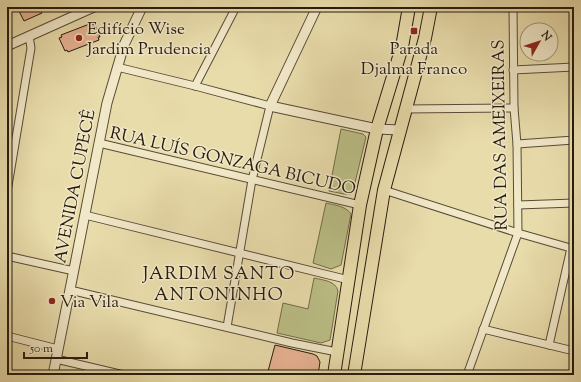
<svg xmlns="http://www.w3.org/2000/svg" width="581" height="382" font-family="'Sorts Mill Goudy',serif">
<rect width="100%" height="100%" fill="#e9dcab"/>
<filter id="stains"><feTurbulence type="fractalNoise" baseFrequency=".005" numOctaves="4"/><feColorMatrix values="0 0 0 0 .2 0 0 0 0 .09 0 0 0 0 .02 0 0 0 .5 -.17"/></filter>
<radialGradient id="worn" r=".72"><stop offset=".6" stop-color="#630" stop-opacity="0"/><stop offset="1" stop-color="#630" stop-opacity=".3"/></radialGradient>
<!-- green -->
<g fill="#bbbf86" stroke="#706d4a">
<polygon points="341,129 363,134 366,137 353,191 351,194 344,194 329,191"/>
<path d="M 326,203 C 334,205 346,206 351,214 L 341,265 L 331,269 L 313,263 Z"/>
<path d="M 314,278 C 323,280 336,281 338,291 L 330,340 L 321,343 L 277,333 L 283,303 L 308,309 Z"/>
</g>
<!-- building -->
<g fill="#e7b292" stroke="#251b0f">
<polygon points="17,7 39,7 42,13 24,21"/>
<polygon points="92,23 93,25 95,24 100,37 98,37 99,40 68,52 67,50 65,51 59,38 62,37 61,35"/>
<polygon points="275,345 313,354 317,356 320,362 318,375 267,375"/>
</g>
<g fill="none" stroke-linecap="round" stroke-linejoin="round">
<!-- minor casing -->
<g stroke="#564b36" stroke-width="9">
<g id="minor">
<polyline points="117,67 195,86 270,106 252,180 227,327"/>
<polyline points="513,70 574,67"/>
<polyline points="195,86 236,7"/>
<polyline points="405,109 514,108"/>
<polyline points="99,143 360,205"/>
<polyline points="517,144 574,140"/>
<polyline points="384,190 518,233 574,249"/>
<polyline points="7,192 31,48 29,36"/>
<polyline points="518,205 574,203"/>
<polyline points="85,215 349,280"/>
<polyline points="7,256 74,271"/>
<polyline points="70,290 292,343 337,352"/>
<polyline points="483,329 574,351"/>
<polyline points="7,336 58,349"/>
<polyline points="549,345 571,248"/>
<polyline points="56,359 124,375"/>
<polyline points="467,375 518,233 517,144 514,108 513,7"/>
</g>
</g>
<!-- tertiary casing -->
<g stroke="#564b36" stroke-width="11">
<g id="tertiary">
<polyline points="317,7 270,106 377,129 400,130"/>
<polyline points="7,46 94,7"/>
<polyline points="53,375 107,103 124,45 142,7"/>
</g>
</g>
<!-- primary casing -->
<g stroke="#251b0f" stroke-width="14">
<g id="primary">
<polyline points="334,375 360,205 377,129 402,47 409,7"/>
<polyline points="354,375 384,190 425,38 431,7"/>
</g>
</g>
<!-- minor -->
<use href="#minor" stroke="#f1e8c8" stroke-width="7"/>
<!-- tertiary -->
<use href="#tertiary" stroke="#f1e8c8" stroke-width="9"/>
<!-- primary -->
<use href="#primary" stroke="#e9dcab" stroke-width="12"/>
</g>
<!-- markers -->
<g fill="#8f2418" stroke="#f1e8c8" stroke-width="1.5">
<rect x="410" y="27" width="8" height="8" rx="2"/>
<circle cx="79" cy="38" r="4"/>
<circle cx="52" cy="301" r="4"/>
</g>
<g text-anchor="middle" stroke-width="3" stroke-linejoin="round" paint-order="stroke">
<!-- poi labels -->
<g font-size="17" fill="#251b0f" stroke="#f1e8c8" text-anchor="start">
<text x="87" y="34">Edifício Wise<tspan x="87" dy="20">Jardim Prudencia</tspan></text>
<text x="414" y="54" text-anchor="middle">Parada<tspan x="414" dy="20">Djalma Franco</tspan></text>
<text x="60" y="307">Via Vila</text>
</g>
<!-- street labels -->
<g font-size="17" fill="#251b0f" stroke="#f1e8c8">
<text transform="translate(499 135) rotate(-91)" y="6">RUA DAS AMEIXEIRAS</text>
<text transform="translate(233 160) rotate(13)" y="6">RUA LUÍS GONZAGA BICUDO</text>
<text transform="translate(74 186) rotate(-79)" y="6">AVENIDA CUPECÊ</text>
</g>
<!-- neighbourhood labels -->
<g font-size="18" letter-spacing="1" fill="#251b0f" stroke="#f1e8c8">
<text x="219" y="279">JARDIM SANTO<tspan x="219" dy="21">ANTONINHO</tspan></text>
</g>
</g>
<!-- margin -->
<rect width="581" height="382" fill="none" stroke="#e9dcab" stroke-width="24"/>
<rect x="8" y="8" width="565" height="366" fill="none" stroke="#251b0f" stroke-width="2"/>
<rect x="12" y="12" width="557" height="358" fill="none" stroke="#251b0f"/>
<!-- north arrow -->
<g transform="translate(539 42) rotate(51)"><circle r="19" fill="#f1e8c8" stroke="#9f967e"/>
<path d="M0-3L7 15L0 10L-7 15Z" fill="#8f2418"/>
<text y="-6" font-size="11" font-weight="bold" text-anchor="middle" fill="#251b0f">N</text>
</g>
<!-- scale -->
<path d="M24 352v6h63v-6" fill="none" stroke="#251b0f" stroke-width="2"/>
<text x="30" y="352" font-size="12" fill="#251b0f" stroke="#f1e8c8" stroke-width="3" paint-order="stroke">50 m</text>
<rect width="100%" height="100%" filter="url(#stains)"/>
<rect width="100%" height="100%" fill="url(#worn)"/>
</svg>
